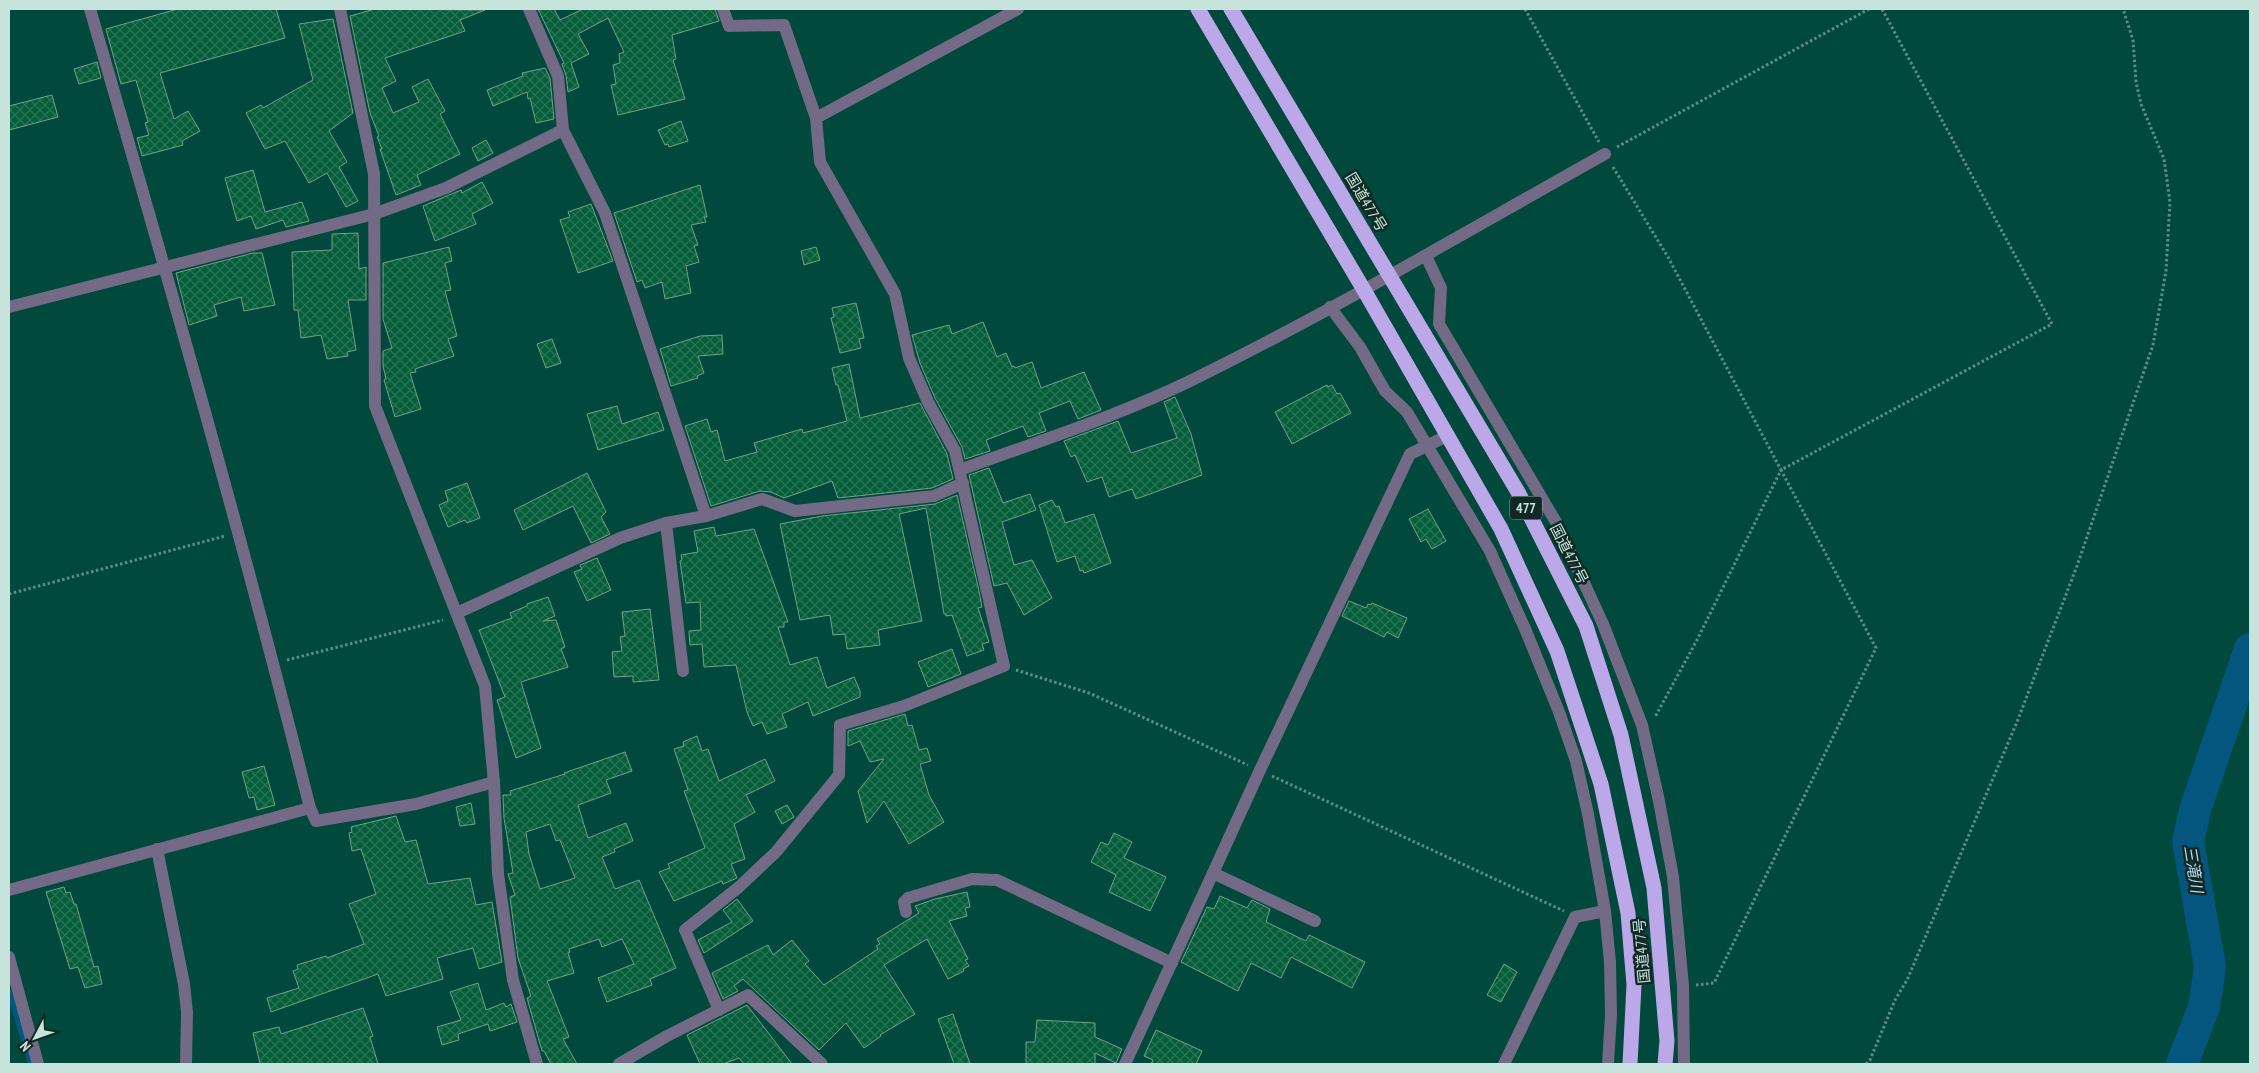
<svg xmlns="http://www.w3.org/2000/svg" width="2259" height="1073" font-family="'PT Sans Narrow','Noto Sans JP',sans-serif">
<defs>
<pattern id="building-cross-hatch" width="8" height="8" patternUnits="userSpaceOnUse" patternTransform="scale(1.25)"><rect width="8" height="8" fill="#055d3a"/><path d="M0 0l8 8M0 8l8-8" fill="none" stroke="#287456"/></pattern>
</defs>
<rect width="100%" height="100%" fill="#01483d"/>
<g fill="none" stroke-linecap="round" stroke-linejoin="round">
<!-- stream -->
<polyline stroke="#04567f" stroke-width="5.5" points="9,992 31,1064"/>
<!-- river -->
<polyline stroke="#04567f" stroke-width="32" points="2182,1064 2204,1007 2210,967 2188,841 2196,807 2250,649"/>
</g>
<!-- building -->
<g fill="url(#building-cross-hatch)" stroke="#72a186" fill-rule="evenodd">
<polygon points="178,9 276,9 285,38 160,73 174,119 188,111 200,131 182,141 183,145 142,156 137,138 149,135 145,123 148,122 136,80 121,84 106,29"/>
<polygon points="375,9 485,10 460,20 465,31 385,58 396,81 382,88 393,113 419,102 412,87 428,79 445,111 440,114 460,154 417,175 421,185 396,195 380,149 382,149 377,137 379,136 370,113 350,16"/>
<polygon points="538,9 554,9 560,20 583,9 715,9 719,21 672,35 676,59 673,60 685,99 618,115 611,85 616,84 613,65 620,63 619,54 624,52 608,18 578,34 589,54 571,63 579,87 568,92 566,75 562,64 564,63"/>
<polygon points="333,19 353,113 329,131 347,162 339,167 358,201 346,207 327,173 309,183 285,141 265,149 246,113 261,105 263,108 313,80 299,24"/>
<polygon points="97,62 101,78 79,84 74,69"/>
<polygon points="545,68 550,78 554,119 536,123 530,98 528,99 527,92 493,106 487,90 523,76 522,73"/>
<polygon points="52,95 58,117 9,130 9,106"/>
<polygon points="681,121 688,141 669,147 668,144 665,145 658,130"/>
<polygon points="486,140 493,153 478,161 472,148"/>
<polygon points="253,170 265,212 302,202 309,221 286,227 283,220 256,229 251,216 237,221 225,178"/>
<polygon points="482,182 493,203 472,214 476,224 435,241 423,206 461,190 462,193"/>
<polygon points="700,185 707,217 704,217 706,222 691,225 698,245 694,246 699,262 686,266 691,293 665,299 662,282 645,288 642,280 637,282 614,213"/>
<polygon points="591,204 613,261 578,273 560,220 570,217 568,212"/>
<polygon points="358,233 359,269 366,267 366,300 348,300 356,350 347,352 348,356 327,359 321,335 301,338 298,310 294,310 292,252 332,250 332,234"/>
<polygon points="449,247 452,261 445,263 451,290 445,291 457,336 448,339 454,356 415,369 416,372 410,373 421,409 395,417 384,380 386,379 383,366 383,351 392,348 383,319 383,263"/>
<polygon points="816,247 820,260 804,265 801,251"/>
<polygon points="253,253 262,253 275,305 244,311 241,297 214,305 217,316 189,325 176,273"/>
<polygon points="856,303 864,338 859,339 861,348 840,353 831,318 834,317 832,308"/>
<polygon points="983,322 997,357 1006,353 1012,367 1014,366 1015,368 1032,362 1041,388 1084,372 1101,410 1078,419 1070,401 1039,413 1046,431 1028,437 1023,426 986,440 990,451 965,459 962,447 935,398 920,363 912,335 949,325 952,334"/>
<polygon points="722,335 723,354 698,356 704,373 697,376 698,378 671,386 660,349 700,336"/>
<polygon points="552,339 561,363 546,368 537,344"/>
<polygon points="849,364 860,418 920,403 947,454 953,479 932,488 838,498 832,481 784,498 771,492 760,491 711,506 685,426 707,419 711,432 717,430 725,461 757,452 754,443 802,429 803,433 847,421 838,385 836,385 832,368"/>
<polygon points="1327,385 1328,387 1332,385 1337,394 1340,393 1351,413 1292,444 1275,412"/>
<polygon points="1175,397 1191,434 1202,475 1136,499 1132,489 1109,497 1102,477 1087,482 1075,455 1071,457 1064,441 1118,421 1131,453 1177,438 1164,402"/>
<polygon points="617,406 622,424 658,412 664,430 598,450 587,414"/>
<polygon points="989,468 1003,503 1030,494 1036,510 1002,522 1014,565 1032,560 1052,598 1024,615 1007,583 994,586 969,475"/>
<polygon points="587,473 606,512 601,517 610,534 591,543 573,506 523,530 514,510"/>
<polygon points="467,483 480,518 467,523 465,520 448,527 439,505 448,501 445,491"/>
<polygon points="957,495 979,591 982,607 978,608 989,642 982,644 984,650 967,656 952,615 946,616 946,614 944,614 926,508 899,514 922,621 878,630 880,645 847,649 845,634 833,635 830,615 800,620 780,524 822,516 935,504"/>
<polygon points="1052,500 1056,507 1059,506 1065,523 1094,514 1111,563 1084,573 1083,570 1080,571 1075,556 1057,562 1039,505"/>
<polygon points="1428,509 1446,541 1432,549 1426,539 1421,542 1409,519"/>
<polygon points="714,527 716,536 754,529 788,622 784,622 784,627 778,627 790,665 817,657 827,688 854,677 860,691 860,697 813,716 808,702 782,714 787,727 767,734 762,722 753,726 747,712 736,665 704,667 702,644 690,645 689,631 701,630 700,602 686,603 680,561 682,560 681,555 698,552 694,531"/>
<polygon points="597,558 611,590 587,601 574,572 582,569 580,565"/>
<polygon points="548,597 555,616 543,621 556,620 565,647 561,649 568,667 521,682 541,748 516,758 497,700 505,697 479,630 512,618 510,613 527,606 527,604"/>
<polygon points="1349,601 1366,608 1368,604 1371,605 1372,603 1407,618 1398,638 1387,632 1384,637 1342,616"/>
<polygon points="650,609 659,680 633,682 633,676 614,677 612,652 622,651 620,637 625,636 622,612"/>
<polygon points="952,649 961,674 928,687 918,662"/>
<polygon points="905,714 908,726 912,725 919,750 927,748 931,761 920,764 929,795 944,822 909,844 884,801 867,823 858,791 884,759 870,762 860,741 848,746 848,731"/>
<polygon points="697,736 702,751 708,749 719,781 765,759 775,781 746,795 755,812 734,824 745,859 731,864 737,878 723,884 722,881 674,901 659,872 670,868 668,864 705,848 684,791 688,790 674,749 684,746 683,742"/>
<path d="M 625,752 L 632,771 L 606,780 L 611,793 L 578,805 L 588,838 L 626,823 L 633,841 L 614,849 L 615,852 L 602,857 L 615,889 L 639,880 L 676,968 L 650,979 L 652,985 L 607,1002 L 598,978 L 634,964 L 622,939 L 602,947 L 599,939 L 569,949 L 570,952 L 568,953 L 574,973 L 547,981 L 569,1037 L 563,1039 L 577,1064 L 551,1064 L 544,1051 L 542,1051 L 527,998 L 531,996 L 518,958 L 510,897 L 515,895 L 508,874 L 513,873 L 504,818 L 503,795 L 511,795 L 510,791 L 565,774 L 564,773 ZM 550,824 L 556,841 L 560,840 L 575,878 L 540,889 L 529,854 L 526,832 Z"/>
<polygon points="264,766 275,805 257,810 254,797 249,798 242,772"/>
<polygon points="471,803 475,824 460,826 456,807"/>
<polygon points="787,805 794,817 782,824 775,811"/>
<polygon points="396,816 405,842 416,840 428,884 470,878 476,905 492,902 502,962 479,969 473,948 437,958 443,979 386,996 378,974 271,1012 267,998 299,988 293,971 298,969 297,965 326,956 327,958 364,944 349,904 376,894 361,849 352,851 349,833 352,832 351,827"/>
<polygon points="1114,833 1132,842 1124,858 1166,877 1150,911 1109,892 1116,875 1091,862 1101,842 1108,845"/>
<polygon points="64,887 66,893 70,892 74,904 76,904 94,967 98,966 102,984 85,988 78,967 70,969 46,892"/>
<polygon points="967,892 970,907 965,908 967,916 949,921 968,959 965,960 969,966 963,969 964,971 948,979 927,939 884,965 915,1014 880,1035 881,1036 864,1048 846,1023 819,1050 743,979 734,986 738,991 723,999 712,973 768,945 773,955 792,940 809,961 805,964 824,985 878,949 876,946 880,944 877,939 919,913 915,906 935,899"/>
<polygon points="1220,896 1247,908 1252,900 1270,909 1266,922 1306,941 1309,935 1365,962 1352,988 1291,957 1281,978 1251,963 1238,991 1181,962 1207,907 1214,909"/>
<polygon points="737,899 753,921 704,953 698,940 732,922 723,910"/>
<polygon points="1504,964 1517,972 1501,1002 1487,995"/>
<polygon points="478,983 486,1010 504,1003 506,1007 511,1004 517,1022 490,1031 488,1024 458,1034 459,1040 442,1045 437,1027 461,1020 450,992"/>
<polygon points="747,1005 792,1064 744,1064 739,1058 723,1064 700,1064 687,1035"/>
<polygon points="363,1008 373,1036 370,1037 378,1064 260,1064 253,1033 279,1027 281,1034"/>
<polygon points="953,1014 970,1064 954,1064 938,1019"/>
<polygon points="1037,1020 1095,1023 1095,1037 1122,1049 1116,1063 1095,1053 1095,1064 1026,1064 1026,1042 1035,1042"/>
<polygon points="1156,1030 1202,1051 1196,1064 1151,1064 1153,1060 1144,1056"/>
</g>
<g fill="none" stroke-linecap="round" stroke-linejoin="round">
<!-- path -->
<g stroke="#5b8f85" stroke-width="3" stroke-dasharray="2.5 2.5" stroke-linecap="butt">
<polyline points="1525,9 1599,142"/>
<polyline points="1617,147 1869,9"/>
<polyline points="1613,167 1668,257 1781,470 1697,640 1655,717"/>
<polyline points="9,594 225,536"/>
<polyline points="287,660 443,620"/>
<polyline points="1016,670 1089,693 1248,765"/>
<polyline points="1272,776 1564,911"/>
<polyline points="1696,985 1714,983 1876,648 1781,470 2052,324 1882,9"/>
<polyline points="1866,1064 1870,1060 1895,1000 1907,980 2017,722 2077,566 2153,345 2166,271 2170,202 2164,159 2141,104 2136,82 2133,40 2123,9"/>
</g>
<!-- street -->
<g stroke="#736a85" stroke-width="12">
<path d="M 90,9 C 167,274 243,540 310,808 L 316,821 L 416,804 L 494,782"/>
<polyline points="340,9 374,174 375,406 485,686 494,782 498,874 513,980 537,1064"/>
<polyline points="529,9 558,76 563,130 605,213 706,516"/>
<polyline points="816,118 1018,9"/>
<polyline points="1426,256 1441,288 1439,324 1556,522 1603,624 1642,725 1659,801 1673,877 1683,986 1684,1064"/>
<polyline points="9,307 374,214 446,188 563,130"/>
<polyline points="1330,307 1360,347 1385,391 1407,412 1490,551 1526,631 1559,712 1576,761 1588,814 1605,911 1610,962 1611,1015 1608,1064"/>
<path d="M 960,470 C 1036,442 1115,417 1188,382 C 1331,312 1467,231 1605,154"/>
<polyline points="666,523 683,671"/>
<polyline points="457,613 620,538 666,523 706,516 762,499 795,511 934,496 963,483"/>
<polyline points="157,849 184,984 187,1012 186,1064"/>
<polyline points="1213,873 1260,770 1410,454 1447,436"/>
<polyline points="9,890 310,808"/>
<polyline points="906,912 904,902 908,898 972,879 997,880 1172,963"/>
<polyline points="9,957 38,1064"/>
<polyline points="719,1010 685,930 739,887 776,852 839,775 840,725 904,706 1004,666 955,451 928,402 909,358 895,294 820,162 816,118 784,25 729,26 723,9"/>
<polyline points="619,1064 667,1036 748,995 822,1064"/>
<polyline points="1125,1064 1213,873 1315,921"/>
<polyline points="1504,1064 1575,917 1605,911"/>
</g>
<!-- highway -->
<g stroke="#bca7e9" stroke-width="15">
<polyline points="1198,9 1364,290 1501,529 1557,651 1601,784 1628,913 1634,985 1630,1064"/>
<polyline points="1231,9 1518,492 1586,626 1621,735 1654,888 1667,1041 1665,1064"/>
</g>
</g>
<g text-anchor="middle" stroke-width="5" stroke-linejoin="round" paint-order="stroke">
<!-- shield labels -->
<rect fill="#102924" stroke="#8faba5" stroke-width="1" x="1510" y="496.5" width="32" height="23" rx="4"/>
<g font-size="14" font-weight="bold" fill="#c6e3dc">
<text x="1526" y="513">477</text>
</g>
<!-- street labels -->
<g font-size="15" fill="#c6e3dc" stroke="#102924">
<text transform="translate(1366 202) rotate(59)" y="5">国道477号</text>
<text transform="translate(1569 554) rotate(63)" y="5">国道477号</text>
<text transform="translate(1642 951) rotate(-95)" y="5">国道477号</text>
</g>
<!-- water labels -->
<g font-size="16" font-style="italic" fill="#b8dbf3" stroke="#102924">
<text transform="translate(2194 869) rotate(81)" y="6">三滝川</text>
</g>
</g>
<!-- border -->
<rect width="2259" height="1073" fill="none" stroke="#c6e3dc" stroke-width="20"/>
<!-- north arrow -->
<g transform="translate(35 1038) rotate(229)" stroke="#102924" stroke-width="4" paint-order="stroke">
<path d="M0-4L9 19L0 12L-9 19Z" fill="#c6e3dc"/>
<text y="-8" font-size="14" font-weight="bold" text-anchor="middle" fill="#c6e3dc">N</text>
</g>
</svg>
